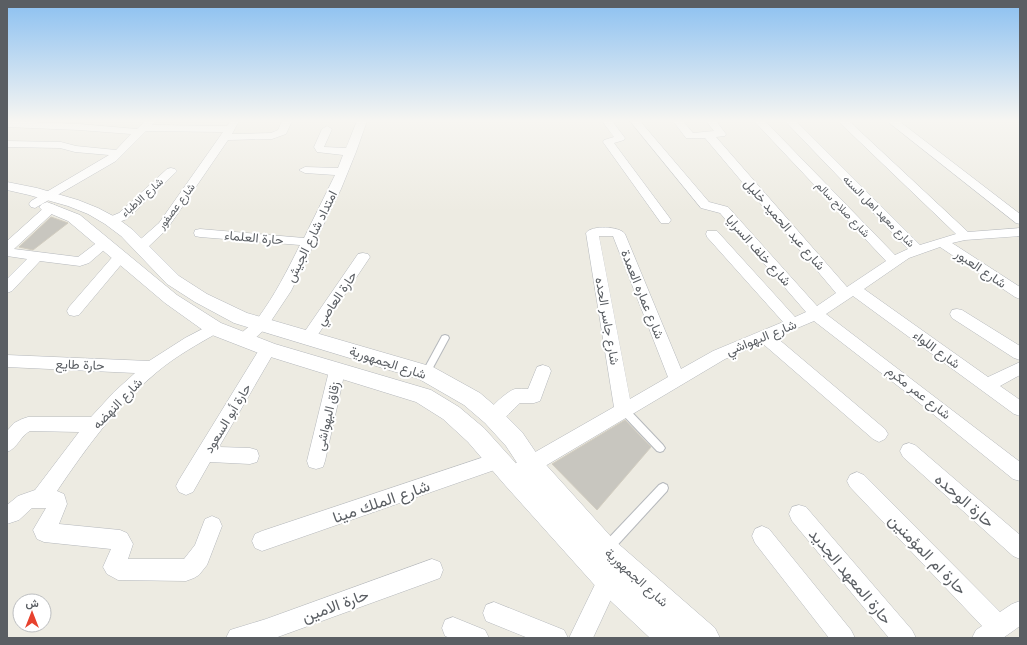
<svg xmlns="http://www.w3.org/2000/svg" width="1027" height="645" font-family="'Space Grotesk',Vazirmatn,sans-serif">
<rect width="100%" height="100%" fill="#edebe2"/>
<!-- building -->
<g fill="#c8c6bf" stroke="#d2cdc0">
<polygon points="51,217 68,223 33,250 19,247"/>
<polygon points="625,420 651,447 597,510 552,464"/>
</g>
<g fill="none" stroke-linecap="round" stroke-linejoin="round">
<!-- service casing -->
<g stroke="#b5b8bc" stroke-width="2">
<g id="service">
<polygon points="445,335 448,336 449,338 429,375 423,375 422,373 423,371 442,336"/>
<polygon points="623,405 626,406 663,445 665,448 663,451 660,452 657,451 620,412 618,409 620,406"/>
<polygon points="663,483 667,485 668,488 667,491 612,551 608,552 604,551 602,547 604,543 659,485"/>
</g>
</g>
<!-- minor casing -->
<g stroke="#b5b8bc" stroke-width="1">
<g id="minor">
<polygon points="7,121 79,124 137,129 145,121 156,121 152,125 227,126 231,121 239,121 232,134 271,133 278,130 282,121 292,121 286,134 272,139 228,140 167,229 145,250 140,251 135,250 133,247 135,244 159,223 223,132 146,131 116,161 35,208 31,207 29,204 31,201 109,155 75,152 60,148 7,147 7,141 61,142 76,146 116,150 131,134 79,130 7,127"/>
<path d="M 357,121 L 367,121 L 356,152 L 341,189 L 291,291 L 267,327 L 249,344 L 244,346 L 239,344 L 236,340 C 241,331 251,326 258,318 C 275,295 287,271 300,245 L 200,237 L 195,236 L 194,233 L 195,230 L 200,229 L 304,238 L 335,175 L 305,173 L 299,170 L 305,167 L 338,168 L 343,155 L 317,152 L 314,147 L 322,129 L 327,126 L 332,129 L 324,147 L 346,148 Z"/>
<polygon points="602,121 612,121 625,138 624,140 614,143 669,217 671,220 669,223 661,223 603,142 604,140 614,137"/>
<path d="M 630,121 L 640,121 L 709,202 L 728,207 L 817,306 L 836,293 L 705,138 L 686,138 L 673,121 L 683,121 L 693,133 L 714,131 L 706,121 L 716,121 L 726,134 L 725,136 L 716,137 L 847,287 L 886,261 L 754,121 L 765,121 L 895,255 L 908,249 L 785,121 L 796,121 L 920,245 L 956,234 L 838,121 L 849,121 L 968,232 L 1020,228 L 1020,236 L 965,240 L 952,243 L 1020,287 L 1020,299 L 1015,297 L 940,247 L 909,258 L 864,289 L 988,377 L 1020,362 L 1020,375 L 1000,386 L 1020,400 L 1020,416 L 1014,414 L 853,296 L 826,314 L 1020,462 L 1020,481 L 1013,479 L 907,393 L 814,321 L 776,337 L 885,429 L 888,434 L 885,439 L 879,442 L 873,439 L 762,343 L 725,359 L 530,475 L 523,477 L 516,475 L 514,469 L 516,463 L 614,407 L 586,233 C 591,225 620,226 625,234 L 681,369 L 713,351 L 783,322 L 707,237 L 706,234 L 707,231 L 717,231 L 795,317 L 806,312 L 720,213 L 701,208 ZM 599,236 L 613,236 L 668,377 L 630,399 Z"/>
<polygon points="887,121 899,121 1020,214 1020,224 1016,223"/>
<polygon points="171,168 175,169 177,171 175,173 127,219 111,225 107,224 105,221 107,218 119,213 167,169"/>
<polygon points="51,204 55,205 57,208 55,211 14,249 78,257 99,241 109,241 111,244 89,263 80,266 40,261 12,291 7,293 7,279 27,259 7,256 7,241 47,205"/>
<polygon points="120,253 125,254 127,257 125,260 79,315 74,316 69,315 67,311 69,307 115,254"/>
<polygon points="363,253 368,254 370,257 313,342 308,344 303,342 300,338 303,334 358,254"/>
<polygon points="957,309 962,310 1020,346 1020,360 1014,358 952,318 950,314 952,310"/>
<path d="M 214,323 L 219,324 L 222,328 L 219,332 C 198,344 176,356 157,372 C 117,405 86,448 57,491 L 64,494 L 67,504 L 59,524 L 120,530 L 127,533 L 133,544 L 128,559 L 184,559 L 195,545 L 205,519 L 212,516 L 219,519 L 222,526 L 207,565 L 199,575 L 194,578 L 186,581 L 118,580 L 107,574 L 103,567 L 111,549 L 44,542 L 37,539 L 33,530 L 46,508 L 32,508 L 19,520 L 7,524 L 7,505 L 18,496 L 35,490 L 79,432 L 30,431 C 20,436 18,448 7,452 L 7,431 L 14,423 L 22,419 L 28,417 L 91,417 L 114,392 L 135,373 L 7,367 L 7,355 L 149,361 L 185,338 Z"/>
<polygon points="268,343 274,345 276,349 219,447 250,448 257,450 259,456 257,462 250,464 210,462 193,492 186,495 179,492 176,486 179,480 262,345"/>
<polygon points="337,365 343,367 345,371 325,461 323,467 316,469 309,467 307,461 329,371 331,367"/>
<path d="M 543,365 L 549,367 L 551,371 L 540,401 L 534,403 L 520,403 C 510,412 500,427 487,422 L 484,417 C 488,409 507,391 515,389 C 519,389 524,389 528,389 L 537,367 Z"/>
<polygon points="909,443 915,445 1020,535 1020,559 1013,556 903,457 900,451 903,445"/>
<polygon points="499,452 506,454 508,460 506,466 262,551 255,548 252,541 255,534 262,531"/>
<polygon points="857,472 864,475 1000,612 1012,604 1020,601 1020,626 1003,638 972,638 976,630 982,626 850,487 847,481 850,475"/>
<polygon points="799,505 806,507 912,630 916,638 889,638 792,521 789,514 792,507"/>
<polygon points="762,526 769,529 851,630 855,638 829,638 755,543 752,536 755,529"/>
<polygon points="432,559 440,562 443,570 440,578 432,581 275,638 226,638 230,630 266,619"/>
<polygon points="609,569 617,572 620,580 593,638 569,638 601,572"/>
<polygon points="494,602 564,630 568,638 528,638 486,621 483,613 486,605"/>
<polygon points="453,617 485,630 489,638 450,638 445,636 442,628 445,620"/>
</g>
</g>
<!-- tertiary casing -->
<g stroke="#b5b8bc" stroke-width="1">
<polygon id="tertiary" points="7,182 37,188 78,200 98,208 117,218 133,230 179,276 207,294 247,313 433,367 480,393 501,411 522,432 539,457 614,540 715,628 720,638 650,638 599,590 504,484 468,442 443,419 416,402 261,354 207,333 165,303 68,221 42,210 39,207 42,204 47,202 80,215 177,295 221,323 275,344 431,390 459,407 484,428 521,469 506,446 485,423 464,405 419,379 234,323 195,302 167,284 121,236 105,224 88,214 68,206 29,195 7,190"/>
</g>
<!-- service -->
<use href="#service" fill="#fff" fill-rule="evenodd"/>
<!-- minor -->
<use href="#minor" fill="#fff" fill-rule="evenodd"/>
<!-- tertiary -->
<use href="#tertiary" fill="#fff" fill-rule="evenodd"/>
</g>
<!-- sky -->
<linearGradient id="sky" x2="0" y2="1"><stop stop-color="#8bc0f1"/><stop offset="0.57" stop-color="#f7f6f2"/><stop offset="1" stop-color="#f7f6f2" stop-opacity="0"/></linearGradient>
<rect width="1027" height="212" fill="url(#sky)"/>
<g text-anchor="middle" stroke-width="4" stroke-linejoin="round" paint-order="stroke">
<!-- far-street labels -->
<g font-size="11" fill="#5a5e63" stroke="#fff">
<text transform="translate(142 197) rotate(-42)" y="4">شارع الاطباء</text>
<text transform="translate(176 206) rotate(-53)" y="4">شارع عصفور</text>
<text transform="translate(843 209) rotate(46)" y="4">شارع صلاح سالم</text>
<text transform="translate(879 211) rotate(45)" y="4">شارع معهد اهل السنه</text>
</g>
<!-- street labels -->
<g font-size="13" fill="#5a5e63" stroke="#fff">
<text transform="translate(785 224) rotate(49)" y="5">شارع عبد الحميد خليل</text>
<text transform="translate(311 236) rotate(-64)" y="5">امتداد شارع الجيش</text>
<text transform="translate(254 237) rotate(5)" y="5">حارة العلماء</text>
<text transform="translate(759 250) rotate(48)" y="5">شارع خلف السرايا</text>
<text transform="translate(981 268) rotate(34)" y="5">شارع العبور</text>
<text transform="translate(643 294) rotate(68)" y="5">شارع عماره العمدة</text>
<text transform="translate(336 298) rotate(-56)" y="5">حارة العاصي</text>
<text transform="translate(608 321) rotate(80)" y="5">شارع جاسر الحده</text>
<text transform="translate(761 337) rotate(-22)" y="5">شارع البهواشي</text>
<text transform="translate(937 349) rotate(36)" y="5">شارع اللواء</text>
<text transform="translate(388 362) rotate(18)" y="5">شارع الجمهورية</text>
<text transform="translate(80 364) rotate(2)" y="5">حارة طايع</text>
<text transform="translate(919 392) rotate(38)" y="5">شارع عمر مكرم</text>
<text transform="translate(117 403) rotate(-46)" y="5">شارع النهضه</text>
<text transform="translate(327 416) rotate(-77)" y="5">زقاق البهواشى</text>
<text transform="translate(227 418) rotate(-59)" y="5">حارة أبو السعود</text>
<text transform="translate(637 577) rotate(42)" y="5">شارع الجمهورية</text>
</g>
<!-- near-street labels -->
<g font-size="16" fill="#5a5e63" stroke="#fff">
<text transform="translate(965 500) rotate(41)" y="6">حارة الوحده</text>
<text transform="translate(381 501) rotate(-19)" y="6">شارع الملك مينا</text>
<text transform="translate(928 554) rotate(46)" y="6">حارة ام المؤمنين</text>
<text transform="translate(851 576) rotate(50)" y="6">حارة المعهد الجديد</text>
<text transform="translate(335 605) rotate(-20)" y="6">حارة الامين</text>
</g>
</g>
<!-- border -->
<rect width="1027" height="645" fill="none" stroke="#5a5e63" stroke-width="16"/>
<!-- north arrow -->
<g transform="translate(32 613)"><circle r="19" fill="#ffffff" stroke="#bdbfc1"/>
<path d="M0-3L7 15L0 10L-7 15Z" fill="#e7412d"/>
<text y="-6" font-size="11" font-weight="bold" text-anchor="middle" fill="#5a5e63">ش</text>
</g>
</svg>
